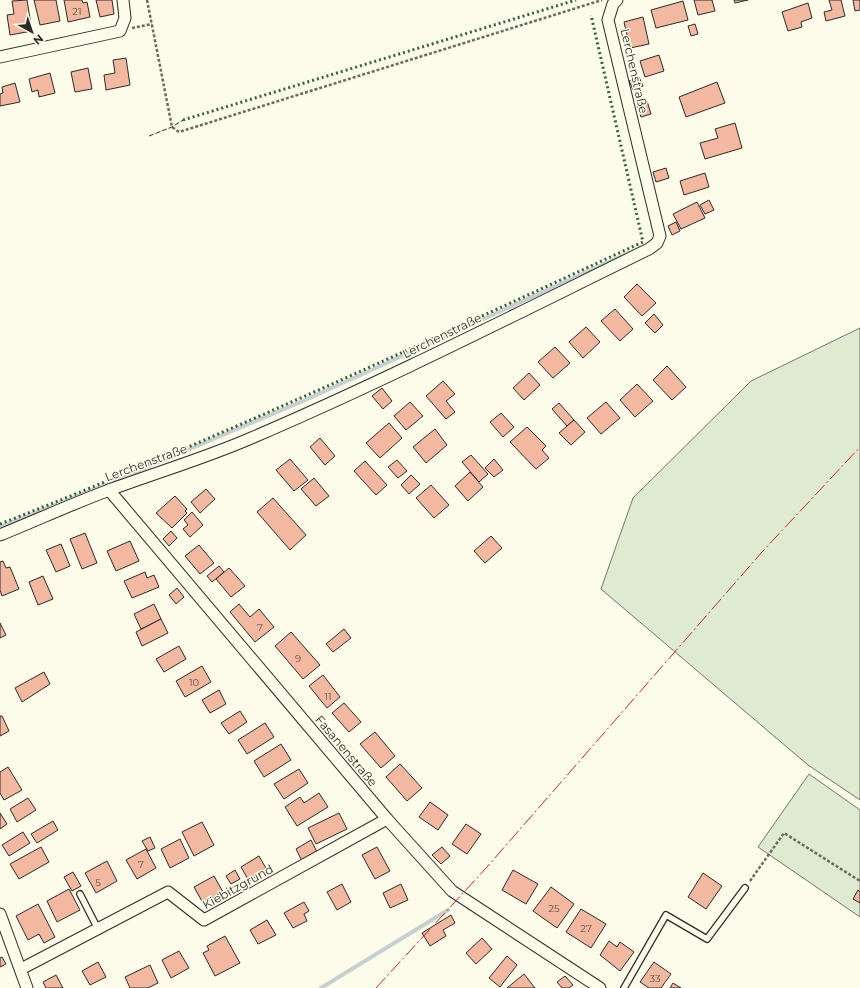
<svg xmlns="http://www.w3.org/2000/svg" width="860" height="988" font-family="Montserrat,sans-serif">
<rect width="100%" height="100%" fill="#fdfbea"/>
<!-- green -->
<g fill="#deebd1" stroke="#74746e">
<polygon points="860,328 860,800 808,765 601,589 633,498 751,381"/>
<polygon points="809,774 860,810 860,917 758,847"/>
</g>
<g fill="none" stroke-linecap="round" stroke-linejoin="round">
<!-- stream -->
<g stroke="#c7d0d0" stroke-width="4">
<polyline points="0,527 100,487 303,401 644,246"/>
<polyline points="321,988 448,910"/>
</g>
</g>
<!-- building -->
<g fill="#f2b8a0" stroke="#2b2b2b">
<polygon points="27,0 32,31 10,35 7,15 14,14 12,1"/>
<polygon points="34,0 56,0 60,21 40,25"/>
<polygon points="64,0 82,0 83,3 87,2 90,17 68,22"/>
<polygon points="96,0 112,0 114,14 100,17"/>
<polygon points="694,0 712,0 715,11 698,15"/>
<polygon points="734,0 748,0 735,3"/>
<polygon points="829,0 841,0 845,16 826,21 824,12 832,10"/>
<polygon points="853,0 860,0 860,10 855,11"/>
<polygon points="683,1 688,20 656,28 651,10"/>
<polygon points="808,3 812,18 801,22 802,27 788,31 782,12"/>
<polygon points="643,17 649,44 630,48 624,22"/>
<polygon points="695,24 698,34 691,36 688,26"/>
<polygon points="659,55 664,71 645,77 640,61"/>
<polygon points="126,58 130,85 106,90 104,75 115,73 113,60"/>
<polygon points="88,68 92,89 75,92 71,72"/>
<polygon points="50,73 55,93 39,97 38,90 32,92 29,79"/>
<polygon points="639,77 643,86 633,90 629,81"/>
<polygon points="717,82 725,103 686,117 679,97"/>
<polygon points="15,83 20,102 0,106 0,94 3,93 2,87"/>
<polygon points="647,101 651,114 641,117 637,104"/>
<polygon points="735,123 742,148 705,159 700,143 718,138 715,129"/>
<polygon points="666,168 669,178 656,182 653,172"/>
<polygon points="705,173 709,187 684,195 680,181"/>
<polygon points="709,200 714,210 705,214 700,205"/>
<polygon points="697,202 705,218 681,229 673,214"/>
<polygon points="676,222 680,231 672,235 668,226"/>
<polygon points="637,284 656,303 642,316 624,297"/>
<polygon points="615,309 633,329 620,341 601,321"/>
<polygon points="654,314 663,325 655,333 645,323"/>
<polygon points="586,327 600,342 583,358 569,342"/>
<polygon points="555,347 570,363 553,378 538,362"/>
<polygon points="667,366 686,387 672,400 653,380"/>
<polygon points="529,373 540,385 524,400 513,388"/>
<polygon points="443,381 455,394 446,401 455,412 446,419 426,396"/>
<polygon points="637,384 653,401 635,417 620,400"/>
<polygon points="382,388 392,401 383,409 372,396"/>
<polygon points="410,402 423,416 406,430 394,416"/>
<polygon points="606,402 620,418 601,434 587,418"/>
<polygon points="559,403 574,420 567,426 552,409"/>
<polygon points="501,413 514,427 503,437 490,422"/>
<polygon points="574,420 585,432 571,445 559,433"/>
<polygon points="389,423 402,438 380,458 366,443"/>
<polygon points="527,427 546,446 542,450 549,458 536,469 510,442"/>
<polygon points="435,429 447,445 426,463 413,447"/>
<polygon points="320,438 335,456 325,465 310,447"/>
<polygon points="471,455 488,474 479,482 462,462"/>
<polygon points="290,459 308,480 294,491 276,470"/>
<polygon points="494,459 503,470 494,477 485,468"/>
<polygon points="397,460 407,471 398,478 388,467"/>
<polygon points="365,461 387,485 376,495 354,471"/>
<polygon points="470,472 483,487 468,501 455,486"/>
<polygon points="411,475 420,484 409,494 401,485"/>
<polygon points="314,478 329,496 316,506 301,489"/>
<polygon points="431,485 449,505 434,518 416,498"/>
<polygon points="206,489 215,499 200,513 191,502"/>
<polygon points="175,496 187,509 185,511 187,513 172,528 156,513"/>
<polygon points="273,498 306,535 290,550 257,512"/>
<polygon points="192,512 203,525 190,537 183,529 188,525 184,520"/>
<polygon points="171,531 177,538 169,546 163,539"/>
<polygon points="85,533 97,563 82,569 70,539"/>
<polygon points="491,536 502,548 485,563 474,551"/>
<polygon points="130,541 139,561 116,571 107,551"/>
<polygon points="61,544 70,566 56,572 46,550"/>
<polygon points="199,545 214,563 200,574 185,556"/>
<polygon points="3,561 6,568 10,567 19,589 2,596 0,590 0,562"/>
<polygon points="219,566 224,572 212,582 207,576"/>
<polygon points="229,568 245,586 231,597 216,579"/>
<polygon points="145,572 147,578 154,575 159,587 132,598 124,581"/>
<polygon points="43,576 53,599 38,605 29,582"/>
<polygon points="177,588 184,597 176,604 169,595"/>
<polygon points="154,604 161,619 141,629 134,614"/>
<polygon points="239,604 250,617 259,609 274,627 255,642 230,612"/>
<polygon points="161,619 168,633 142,646 136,632"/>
<polygon points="0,623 6,635 0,638"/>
<polygon points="344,629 351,638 333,652 326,644"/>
<polygon points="291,632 320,665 303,679 275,646"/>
<polygon points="179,646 186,659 164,672 156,659"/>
<polygon points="202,666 211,682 185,697 176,681"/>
<polygon points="44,672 50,684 22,702 15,688"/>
<polygon points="323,675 340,697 327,708 309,686"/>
<polygon points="219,690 226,704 210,713 202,700"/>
<polygon points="344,703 361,722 349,732 332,713"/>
<polygon points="240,711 247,722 229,734 221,723"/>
<polygon points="0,716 2,716 9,731 0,736"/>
<polygon points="265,723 274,737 247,754 238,740"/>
<polygon points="375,732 395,756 381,768 360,744"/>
<polygon points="281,744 291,760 264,777 254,761"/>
<polygon points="400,764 422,788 407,801 386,777"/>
<polygon points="8,767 22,790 4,800 0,793 0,772"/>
<polygon points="299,769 308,783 284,799 274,784"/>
<polygon points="319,793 328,807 297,826 285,807 300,797 304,803"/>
<polygon points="28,798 36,810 17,822 10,809"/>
<polygon points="430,802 448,815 438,830 419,817"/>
<polygon points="0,813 7,824 0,829"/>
<polygon points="339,813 347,829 316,844 308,828"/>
<polygon points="53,821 58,830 37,843 31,834"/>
<polygon points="202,822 214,845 194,856 182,832"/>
<polygon points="466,824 481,834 467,854 452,844"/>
<polygon points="23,832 30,843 9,856 2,845"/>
<polygon points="150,837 155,848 148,851 142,841"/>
<polygon points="180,839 189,858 170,868 161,849"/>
<polygon points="311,840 317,852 302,861 296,849"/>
<polygon points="41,847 49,862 19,879 10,864"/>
<polygon points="377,847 390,871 375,879 362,855"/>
<polygon points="442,847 450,856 441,864 432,855"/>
<polygon points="146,849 156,868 137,879 126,860"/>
<polygon points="259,856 267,870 249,881 241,867"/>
<polygon points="107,861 117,881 96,893 85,873"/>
<polygon points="235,870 240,879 231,884 226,876"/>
<polygon points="513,870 538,884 526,904 502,890"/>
<polygon points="73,872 81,886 72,891 64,877"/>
<polygon points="703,873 722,886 706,909 688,897"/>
<polygon points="214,876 223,892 203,903 194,887"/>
<polygon points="342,884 351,902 337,910 327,892"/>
<polygon points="401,884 408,900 390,908 383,893"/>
<polygon points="551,887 574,904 557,928 533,911"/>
<polygon points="69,889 80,910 57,922 47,901"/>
<polygon points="858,890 860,892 860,903 853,899"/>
<polygon points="304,902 309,911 304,914 307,921 293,928 284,913"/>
<polygon points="38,904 55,937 44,943 39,934 28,940 16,916"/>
<polygon points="581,909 606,924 591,948 566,932"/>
<polygon points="451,915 455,923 443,930 446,936 430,946 422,933"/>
<polygon points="267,920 276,935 258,944 250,930"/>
<polygon points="225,936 240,963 215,976 203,953 209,950 207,946"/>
<polygon points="482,938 492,949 476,964 466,953"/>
<polygon points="609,941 617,947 620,942 634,952 620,971 600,955"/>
<polygon points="179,951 189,968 171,978 162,960"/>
<polygon points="507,956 517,965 500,987 489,978"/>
<polygon points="2,957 6,964 0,967 0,958"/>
<polygon points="98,962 106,977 90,985 82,971"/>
<polygon points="654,962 671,974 661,988 649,988 640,982"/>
<polygon points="150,965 158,983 148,988 130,988 125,977"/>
<polygon points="524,974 535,988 507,988"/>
<polygon points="56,975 63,988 46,988 43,982"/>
<polygon points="565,976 573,985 569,988 562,988 557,982"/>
<polygon points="673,983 681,988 670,988"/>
</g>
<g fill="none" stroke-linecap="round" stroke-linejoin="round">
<!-- lane casing -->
<g stroke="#2b2b2b" stroke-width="8">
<g id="lane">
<polyline points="80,894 98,929"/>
<polyline points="624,988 666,915 707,939 745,888"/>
</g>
</g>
<!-- street casing -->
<g stroke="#2b2b2b" stroke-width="13">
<g id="street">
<polyline points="0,57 120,31 125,18 123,0"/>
<polyline points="109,490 387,819 452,891 600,988"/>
<path d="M 0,535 C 37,520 74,503 112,489 C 158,472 205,458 249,439 C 385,381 516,314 649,249 L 657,243 L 660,236 L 608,20 L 613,4 L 617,0"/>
<polyline points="0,914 27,988"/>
<polyline points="21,969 168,892 204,920 387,819"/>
</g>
</g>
<!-- path -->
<g stroke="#6a6964" stroke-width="2.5" stroke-dasharray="3 2" stroke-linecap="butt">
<polyline points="147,0 172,127 179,132 602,0"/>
<polyline points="132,28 152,24"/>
<polyline points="750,881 784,833 860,881"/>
</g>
<!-- lane -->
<use href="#lane" stroke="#fdfbea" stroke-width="5.5"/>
<!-- street -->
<use href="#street" stroke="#fdfbea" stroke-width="11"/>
<!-- hedge -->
<g stroke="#34623c" stroke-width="3" stroke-dasharray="2 3" stroke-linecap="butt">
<polyline points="183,120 576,0"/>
<path d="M 0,524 C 218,439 430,340 643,242 L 591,15"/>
</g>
<!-- fence -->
<polyline stroke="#2b2b2b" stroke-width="1" stroke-dasharray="5 2" stroke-linecap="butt" points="149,136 172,127 183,120"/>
<!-- power -->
<polyline stroke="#c62828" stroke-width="1" stroke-dasharray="14 3 2 3" stroke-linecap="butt" points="376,988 487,867 762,552 860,447"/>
</g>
<g text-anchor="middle" stroke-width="3" stroke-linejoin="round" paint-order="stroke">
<!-- number labels -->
<g font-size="10" fill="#5d4e48">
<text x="77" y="15">21</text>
<text x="260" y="631">7</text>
<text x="298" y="662">9</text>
<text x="194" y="686">10</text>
<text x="328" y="700">11</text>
<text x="141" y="868">7</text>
<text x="98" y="886">5</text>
<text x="554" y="912">25</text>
<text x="586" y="932">27</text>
<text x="655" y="982">33</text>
</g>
<!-- street labels -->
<g font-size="12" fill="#2b2b2b" stroke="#fdfbea">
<text transform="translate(634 71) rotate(77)" y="4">Lerchenstraße</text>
<text transform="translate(442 336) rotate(-26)" y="4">Lerchenstraße</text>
<text transform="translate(146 463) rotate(-20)" y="4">Lerchenstraße</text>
<text transform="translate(346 751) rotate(50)" y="4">Fasanenstraße</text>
<text transform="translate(238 887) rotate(-29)" y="4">Kiebitzgrund</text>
</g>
</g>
<!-- north arrow -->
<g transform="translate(32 32) rotate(140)" stroke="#fdfbea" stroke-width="3" paint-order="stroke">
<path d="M0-3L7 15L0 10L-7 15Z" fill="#2b2b2b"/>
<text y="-6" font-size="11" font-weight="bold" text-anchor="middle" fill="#2b2b2b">N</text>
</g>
</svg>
